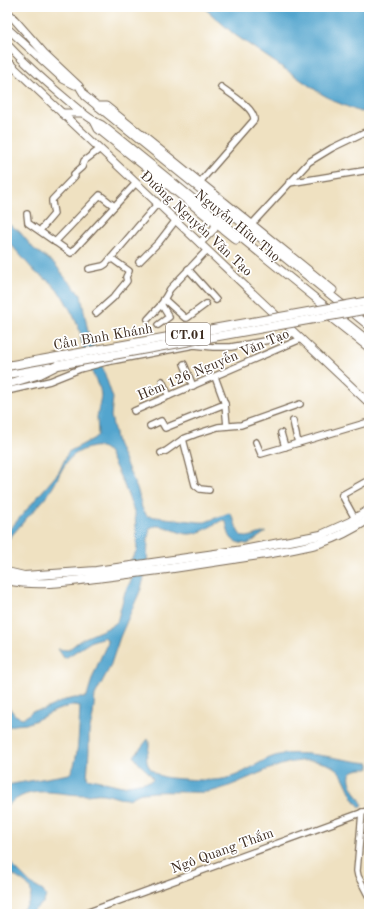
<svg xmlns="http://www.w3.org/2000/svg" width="376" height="921" font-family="'Old Standard TT',serif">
<rect width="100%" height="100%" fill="#fff"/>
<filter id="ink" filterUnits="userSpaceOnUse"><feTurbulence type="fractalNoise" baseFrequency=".025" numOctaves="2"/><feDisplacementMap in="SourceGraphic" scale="8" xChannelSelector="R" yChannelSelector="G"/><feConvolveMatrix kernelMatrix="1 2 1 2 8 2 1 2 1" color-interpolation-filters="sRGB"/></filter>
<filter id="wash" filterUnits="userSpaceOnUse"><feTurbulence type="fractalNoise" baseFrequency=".012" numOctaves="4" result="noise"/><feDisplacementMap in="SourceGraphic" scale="16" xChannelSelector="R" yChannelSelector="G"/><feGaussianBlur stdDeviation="0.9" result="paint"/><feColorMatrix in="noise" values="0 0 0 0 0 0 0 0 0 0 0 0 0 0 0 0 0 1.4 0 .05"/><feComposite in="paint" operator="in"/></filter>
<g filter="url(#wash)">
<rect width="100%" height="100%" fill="#efe1c1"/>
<!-- water -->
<g fill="#52a5ce" stroke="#466876">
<polygon points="203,7 369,7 369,111 360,112 336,102 320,93 235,35"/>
<path d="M 7,223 L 19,231 L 34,249 L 55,264 L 66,279 L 81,295 L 89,337 L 99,357 L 113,398 L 111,416 L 117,443 L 138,491 L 142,508 L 147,516 L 200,522 L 205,522 L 229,513 C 237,518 235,538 247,537 C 254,536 260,533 266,532 L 248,544 C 230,543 229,537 226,521 L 224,520 C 212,524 203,534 189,534 C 176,534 162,521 150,528 L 148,539 L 147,567 L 141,589 L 120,637 L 110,667 L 95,695 L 93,716 L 89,733 L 89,751 L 87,778 L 122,786 L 150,781 L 153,779 C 149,770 138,766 134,756 L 148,739 C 153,749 140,759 152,770 C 161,779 172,778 183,779 C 206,780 222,783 243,772 C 257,765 268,756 284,754 C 313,751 340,760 369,763 L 369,769 C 336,767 353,788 363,805 L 360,807 C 343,789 349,768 320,762 C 284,754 247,783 213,791 C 204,793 195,792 186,792 C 172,792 157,791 143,793 C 137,793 133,799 126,799 C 118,799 111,795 103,794 C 97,793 91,795 85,795 C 55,795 32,783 7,806 L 7,785 L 69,774 C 79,767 79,721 80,707 L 77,705 C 57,707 44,718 26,724 C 19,725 13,724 7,728 L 7,705 L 15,715 L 22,718 L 27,716 L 32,711 L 43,710 L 65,700 L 75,698 L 84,698 L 87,696 C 92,677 99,660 108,642 L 105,637 L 92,641 L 67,657 L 64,658 L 58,649 L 68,650 L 82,639 L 110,627 L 117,622 L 125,592 L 136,571 L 121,569 L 131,560 L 137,550 L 135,514 L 124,485 L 109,453 C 105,447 100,446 93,447 C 60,454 64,475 46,497 C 40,505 32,512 25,520 C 19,527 13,534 7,541 L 7,531 L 10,529 L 59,472 L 68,452 L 93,439 L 98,435 L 97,417 L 101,396 L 100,389 L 88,364 L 81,340 L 80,331 L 73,315 L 63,297 L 51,283 L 35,272 L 7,240 Z"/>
<path d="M 7,841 L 9,858 L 14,867 L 31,884 L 43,891 L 46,896 L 44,902 L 29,914 L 7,914 L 7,913 C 14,913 22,912 27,905 C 41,883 15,881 7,869 Z"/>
</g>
</g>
<g filter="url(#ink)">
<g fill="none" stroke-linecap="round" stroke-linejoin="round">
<!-- minor casing -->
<g stroke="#7a6a57" stroke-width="8">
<g id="minor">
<path d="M 200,182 L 254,120 C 255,108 230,94 221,87"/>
<polyline points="289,183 369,170"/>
<polyline points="27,214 28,223 71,253 136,183"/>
<polyline points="252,224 309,162 332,148 365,132"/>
<polyline points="42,228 54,214 52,202 52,200 75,176 74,174 82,167 84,161 100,149"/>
<polyline points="55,242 100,195 114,206"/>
<polyline points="139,262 159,242 176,220"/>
<polyline points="89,269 103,266 106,264 158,203"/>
<polyline points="188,269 216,300"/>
<polyline points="164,299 185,318 187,318 206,304"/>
<polyline points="96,313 113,298 127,281 126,277 129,271 111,258"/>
<polyline points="148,319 161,305 170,289 207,250"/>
<polyline points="158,325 169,317 161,304"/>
<polyline points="184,364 193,386"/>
<polyline points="215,377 225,404 227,426"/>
<polyline points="162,381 169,396"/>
<polyline points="7,391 50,381 80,369 106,362 194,345 213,347 231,347 275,339 294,333"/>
<polyline points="134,411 301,339"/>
<polyline points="293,421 298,443"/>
<polyline points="150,426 161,421 165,428 225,404"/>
<polyline points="281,433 285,447"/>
<polyline points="183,439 195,485 200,489 209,490"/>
<polyline points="256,442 261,454 369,422"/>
<polyline points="161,453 166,451 183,439 196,434 218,427 241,425 300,404"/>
<polyline points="353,515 342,495 369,480"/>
<polyline points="362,812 357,871 358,876 369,897"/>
<polyline points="83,914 369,810"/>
</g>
</g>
<!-- major casing -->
<g stroke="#7a6a57" stroke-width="9">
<g id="major">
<polyline points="7,11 44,53 79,86 85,96 369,326"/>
<polyline points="7,28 63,79 75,85"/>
<path d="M 7,44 C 25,64 46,82 66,99 C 78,109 88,119 102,125 C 191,196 279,270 369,341"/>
<polyline points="7,61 369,403"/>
<polyline points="97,106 106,106 333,290"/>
<polyline points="62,113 83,113"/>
<polyline points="94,121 98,129 236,240"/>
<polyline points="200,243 214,229 216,224 229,208"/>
<polyline points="326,314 369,348"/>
</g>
</g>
<!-- highway casing -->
<g stroke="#7a6a57" stroke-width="10">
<g id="highway">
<polyline points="7,374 48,367"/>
<polyline points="7,384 40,374 58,365"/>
<polyline points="7,572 24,576 96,571 243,550 321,535 350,522 369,510"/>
<path d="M 7,580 C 39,587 72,581 104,577 C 147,572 190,566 233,559 C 263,554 294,551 323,542 C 339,537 355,528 369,519"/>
</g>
</g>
<!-- minor -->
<use href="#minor" stroke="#fff" stroke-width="5.5"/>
<!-- major -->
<use href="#major" stroke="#fff" stroke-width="7"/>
<!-- highway -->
<use href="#highway" stroke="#fff" stroke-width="8"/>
<!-- highway-bridge casing -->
<g stroke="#7a6a57" stroke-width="10" stroke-linecap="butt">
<g id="highway-bridge">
<polyline points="58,365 369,309"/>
<polyline points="7,366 369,301"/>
</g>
</g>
<!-- highway-bridge -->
<use href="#highway-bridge" stroke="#fff" stroke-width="8"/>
</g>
</g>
<g text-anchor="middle" stroke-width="3.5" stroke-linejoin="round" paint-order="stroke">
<!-- shield labels -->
<rect fill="#fff" stroke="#766a62" stroke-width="1" x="166" y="323" width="44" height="22" rx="3"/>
<g font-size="13" font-weight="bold" fill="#3b2a1e">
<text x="188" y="339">CT.01</text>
</g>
<!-- street labels -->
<g font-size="14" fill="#3b2a1e" stroke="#fff">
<text transform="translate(197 223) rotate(43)" y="5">Đường Nguyễn Văn Tạo</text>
<text transform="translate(238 225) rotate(39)" y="5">Nguyễn Hữu Thọ</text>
<text transform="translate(103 336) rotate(-10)" y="5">Cầu Bình Khánh</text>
<text transform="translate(213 364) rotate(-23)" y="5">Hẻm 126 Nguyễn Văn Tạo</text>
<text transform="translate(222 850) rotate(-20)" y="5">Ngô Quang Thắm</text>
</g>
</g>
<!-- margin -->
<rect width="376" height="921" fill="none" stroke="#fff" stroke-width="24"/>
</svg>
